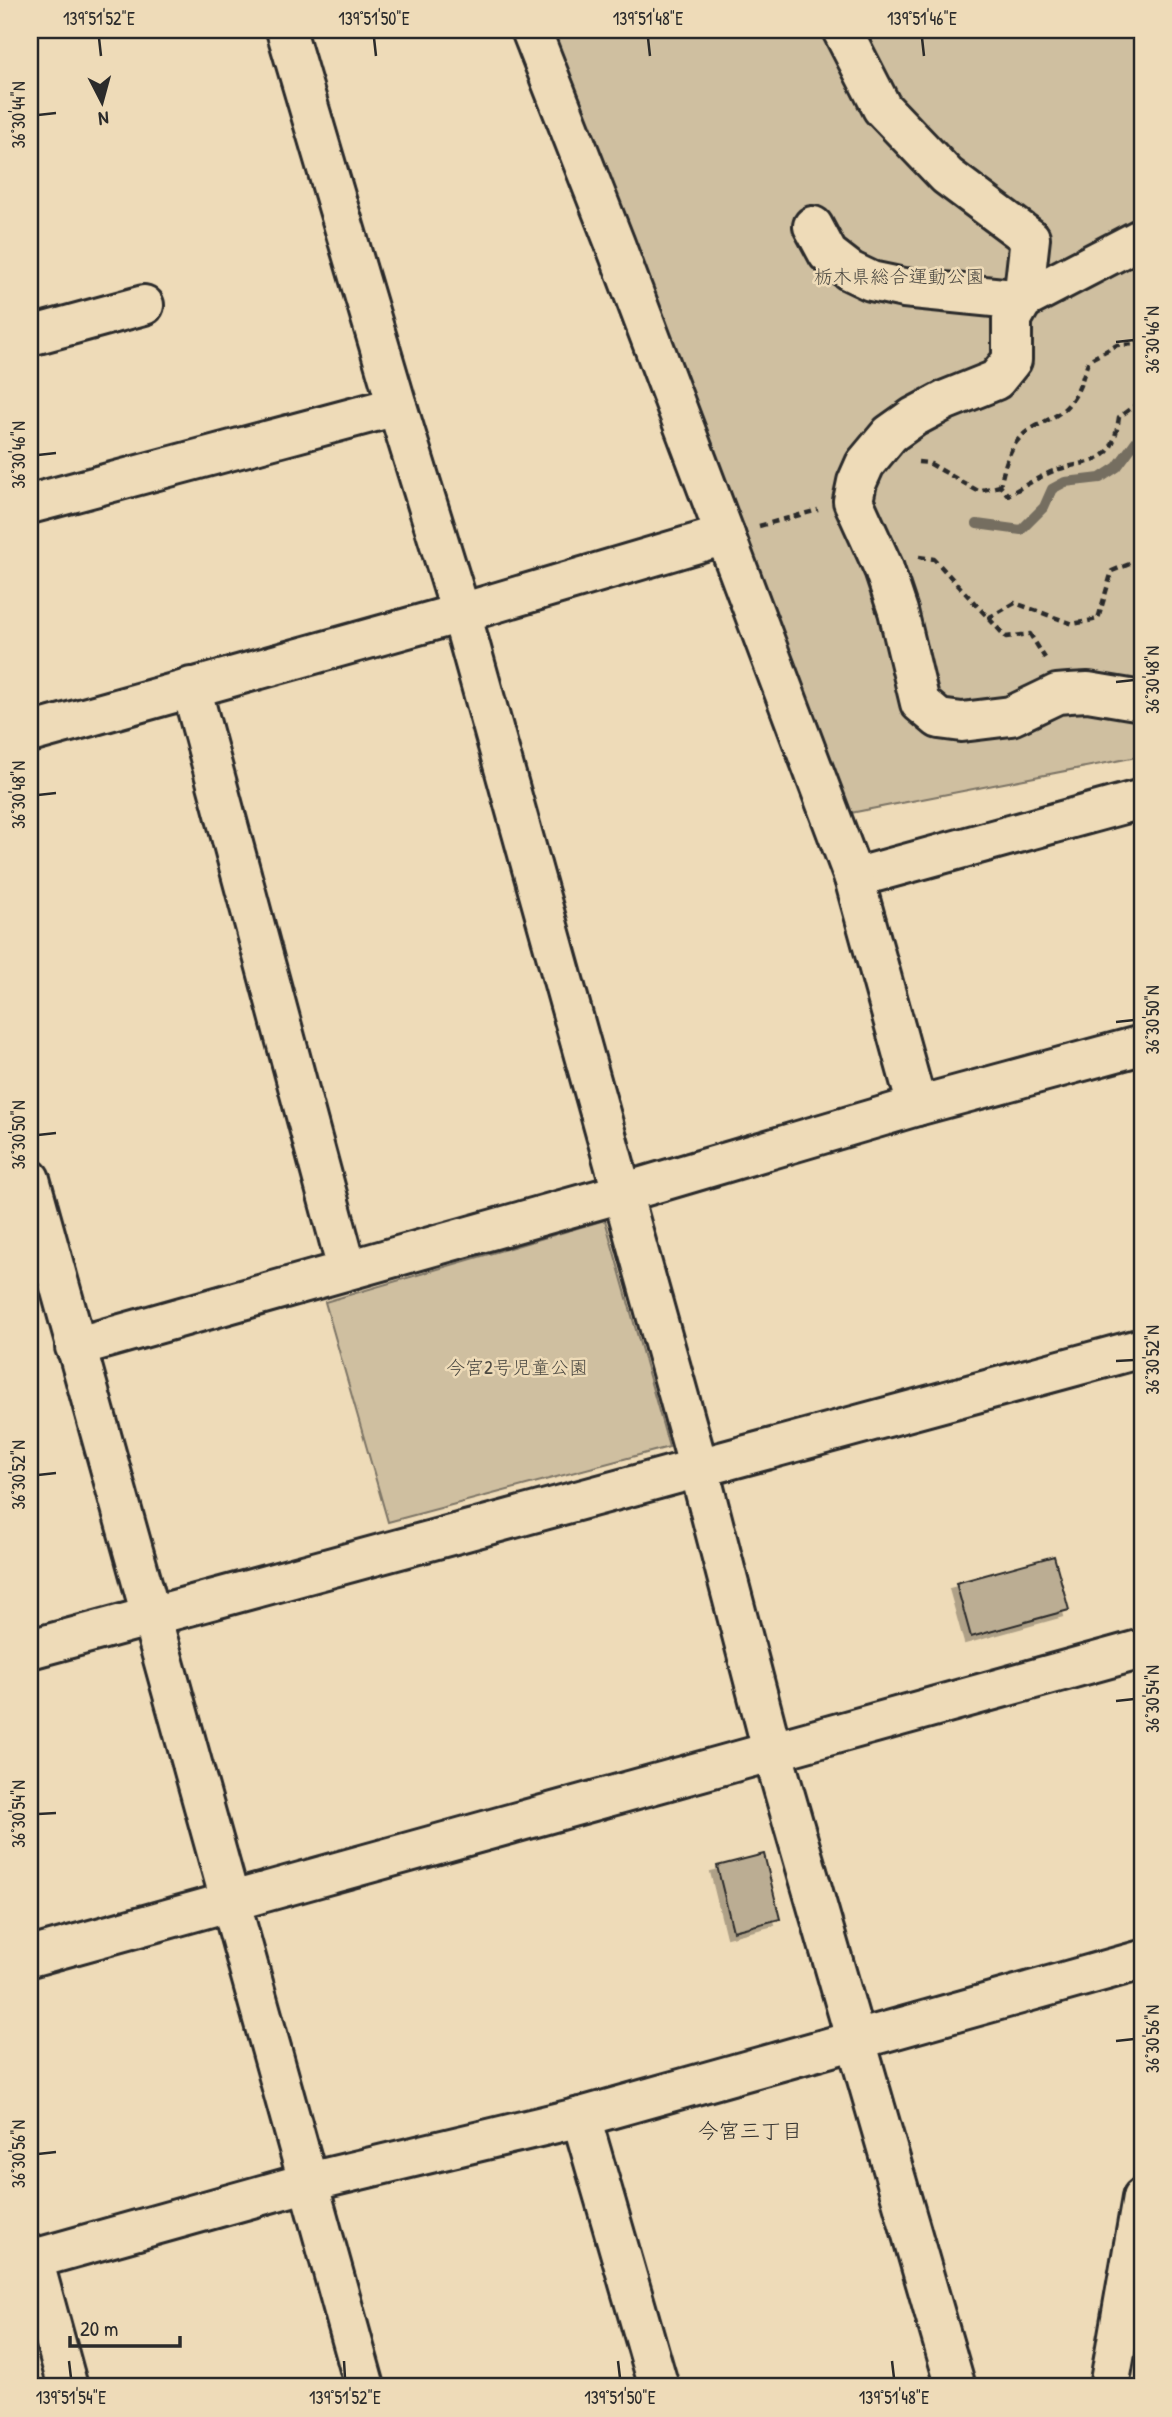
<svg xmlns="http://www.w3.org/2000/svg" width="1172" height="2417" font-family="'Patrick Hand','Klee One',sans-serif">
<defs>
<filter id="shadow"><feDropShadow dx="-6" dy="6" stdDeviation="0" flood-color="#0004"/></filter>
</defs>
<rect width="100%" height="100%" fill="#eedbb8"/>
<filter id="ink" filterUnits="userSpaceOnUse"><feTurbulence type="fractalNoise" baseFrequency=".0143" numOctaves="2"/><feDisplacementMap in="SourceGraphic" scale="14" xChannelSelector="R" yChannelSelector="G"/><feConvolveMatrix kernelMatrix="1 2 1 2 8 2 1 2 1" color-interpolation-filters="sRGB"/></filter>
<g filter="url(#ink)">
<!-- green -->
<g fill="#cfbfa0" stroke="#7d7566" stroke-width="2">
<polygon points="544,30 1142,30 1142,756 835,816"/>
<polygon points="605,1220 669,1447 388,1522 325,1302"/>
</g>
<g fill="none" stroke-linecap="round" stroke-linejoin="round">
<!-- stream -->
<polyline stroke="#756e60" stroke-width="10" points="977,524 1021,530 1044,507 1052,489 1065,482 1100,478 1117,467 1142,433"/>
</g>
<!-- building -->
<g fill="#bbad93" stroke="#2b2b2b" stroke-width="2" filter="url(#shadow)">
<polygon points="1054,1556 1069,1610 971,1637 956,1583"/>
<polygon points="764,1854 780,1919 733,1931 717,1866"/>
</g>
<g fill="none" stroke-linecap="round" stroke-linejoin="round">
<!-- minor casing -->
<g stroke="#2b2b2b" stroke-width="44">
<g id="minor">
<polyline points="286,30 397,406 461,613 699,1469 772,1750 956,2387"/>
<polyline points="531,30 615,244 725,535"/>
<polyline points="842,30 882,108 947,176 1030,238 1023,300 1012,319 1012,360 996,380 946,400 914,417 890,434 865,464 857,482 853,501 884,569 898,611 920,703 939,719 962,722 1011,716 1057,694 1069,693 1088,692 1142,701"/>
<polyline points="813,226 828,254 850,271 871,281 904,288 1023,300 1142,238"/>
<polyline points="30,336 144,305"/>
<polyline points="30,504 397,406"/>
<polyline points="191,687 347,1269"/>
<polyline points="30,733 461,613 725,535 854,878 1142,799"/>
<polyline points="854,878 917,1106"/>
<polyline points="30,1179 365,2387"/>
<polyline points="75,1347 622,1193 917,1106 1142,1045"/>
<polyline points="30,1649 1142,1348"/>
<polyline points="30,1957 1142,1649"/>
<polyline points="581,2117 659,2387"/>
<polyline points="33,2259 68,2387"/>
<polyline points="30,2260 309,2182 581,2117 1142,1960"/>
<polyline points="1109,2387 1142,2198"/>
</g>
</g>
<!-- path -->
<g stroke="#2b2b2b" stroke-width="4.5" stroke-dasharray="7 5" stroke-linecap="butt">
<path d="M 1142,339 L 1136,344 L 1117,345 L 1089,360 C 1083,374 1080,392 1069,404 C 1059,416 1047,420 1033,428 C 1010,440 1006,462 1000,486 L 1008,495 C 1023,487 1040,476 1056,470 C 1096,458 1112,467 1119,417 L 1137,404 L 1142,403"/>
<polyline points="918,462 929,463 978,491 1000,486"/>
<polyline points="759,526 818,510"/>
<polyline points="919,557 934,559 1006,637 1030,634 1045,658"/>
<polyline points="988,618 1015,603 1073,624 1098,619 1112,571 1142,559"/>
</g>
<!-- minor -->
<use href="#minor" stroke="#eedbb8" stroke-width="38"/>
</g>
</g>
<!-- ticks -->
<path fill="none" stroke="#2b2b2b" stroke-width="2.5" d="M 99,38 L 101,56M 374,38 L 376,56M 648,38 L 650,56M 922,38 L 924,56M 38,115 L 56,113M 1116,342 L 1134,340M 38,455 L 56,453M 1116,682 L 1134,680M 38,795 L 56,793M 1116,1022 L 1134,1020M 38,1135 L 56,1133M 1116,1361 L 1134,1360M 38,1475 L 56,1473M 1116,1701 L 1134,1699M 38,1814 L 56,1813M 1116,2041 L 1134,2039M 38,2154 L 56,2152M 69,2361 L 71,2378M 344,2361 L 345,2378M 618,2361 L 620,2378M 892,2361 L 894,2378"/>
<g text-anchor="middle" stroke-width="5" stroke-linejoin="round" paint-order="stroke">
<!-- park labels -->
<g font-size="19" fill="#4c4942" stroke="#eedbb8">
<text x="899" y="283">栃木県総合運動公園</text>
<text x="517" y="1374">今宮2号児童公園</text>
</g>
<!-- neighbourhood labels -->
<g font-size="21" fill="#2b2b2b" stroke="#eedbb8">
<text x="750" y="2138">今宮三丁目</text>
</g>
</g>
<!-- margin -->
<rect width="1172" height="2417" fill="none" stroke="#eedbb8" stroke-width="77"/>
<!-- north arrow -->
<g transform="translate(102 102) rotate(174)" stroke="#eedbb8" stroke-width="5" paint-order="stroke">
<path d="M0-5L12 26L0 18L-12 26Z" fill="#2b2b2b"/>
<text y="-10" font-size="19" font-weight="bold" text-anchor="middle" fill="#2b2b2b">N</text>
</g>
<!-- scale -->
<path d="M70 2336v10h110v-10" fill="none" stroke="#2b2b2b" stroke-width="3.5"/>
<text x="80" y="2336" font-size="21" fill="#2b2b2b" stroke="#eedbb8" stroke-width="5" paint-order="stroke">20 m</text>
<rect x="38" y="38" width="1096" height="2340" fill="none" stroke="#2b2b2b" stroke-width="2.5"/>
<g font-size="18" text-anchor="middle" fill="#2b2b2b">
<text x="99" y="25">139°51'52"E</text>
<text x="374" y="25">139°51'50"E</text>
<text x="648" y="25">139°51'48"E</text>
<text x="922" y="25">139°51'46"E</text>
<text transform="translate(19 115) rotate(-90)" y="6">36°30'44"N</text>
<text transform="translate(1153 340) rotate(-90)" y="6">36°30'46"N</text>
<text transform="translate(19 455) rotate(-90)" y="6">36°30'46"N</text>
<text transform="translate(1153 680) rotate(-90)" y="6">36°30'48"N</text>
<text transform="translate(19 795) rotate(-90)" y="6">36°30'48"N</text>
<text transform="translate(1153 1020) rotate(-90)" y="6">36°30'50"N</text>
<text transform="translate(19 1135) rotate(-90)" y="6">36°30'50"N</text>
<text transform="translate(1153 1360) rotate(-90)" y="6">36°30'52"N</text>
<text transform="translate(19 1475) rotate(-90)" y="6">36°30'52"N</text>
<text transform="translate(1153 1699) rotate(-90)" y="6">36°30'54"N</text>
<text transform="translate(19 1814) rotate(-90)" y="6">36°30'54"N</text>
<text transform="translate(1153 2039) rotate(-90)" y="6">36°30'56"N</text>
<text transform="translate(19 2154) rotate(-90)" y="6">36°30'56"N</text>
<text x="71" y="2404">139°51'54"E</text>
<text x="345" y="2404">139°51'52"E</text>
<text x="620" y="2404">139°51'50"E</text>
<text x="894" y="2404">139°51'48"E</text>
</g>
</svg>
